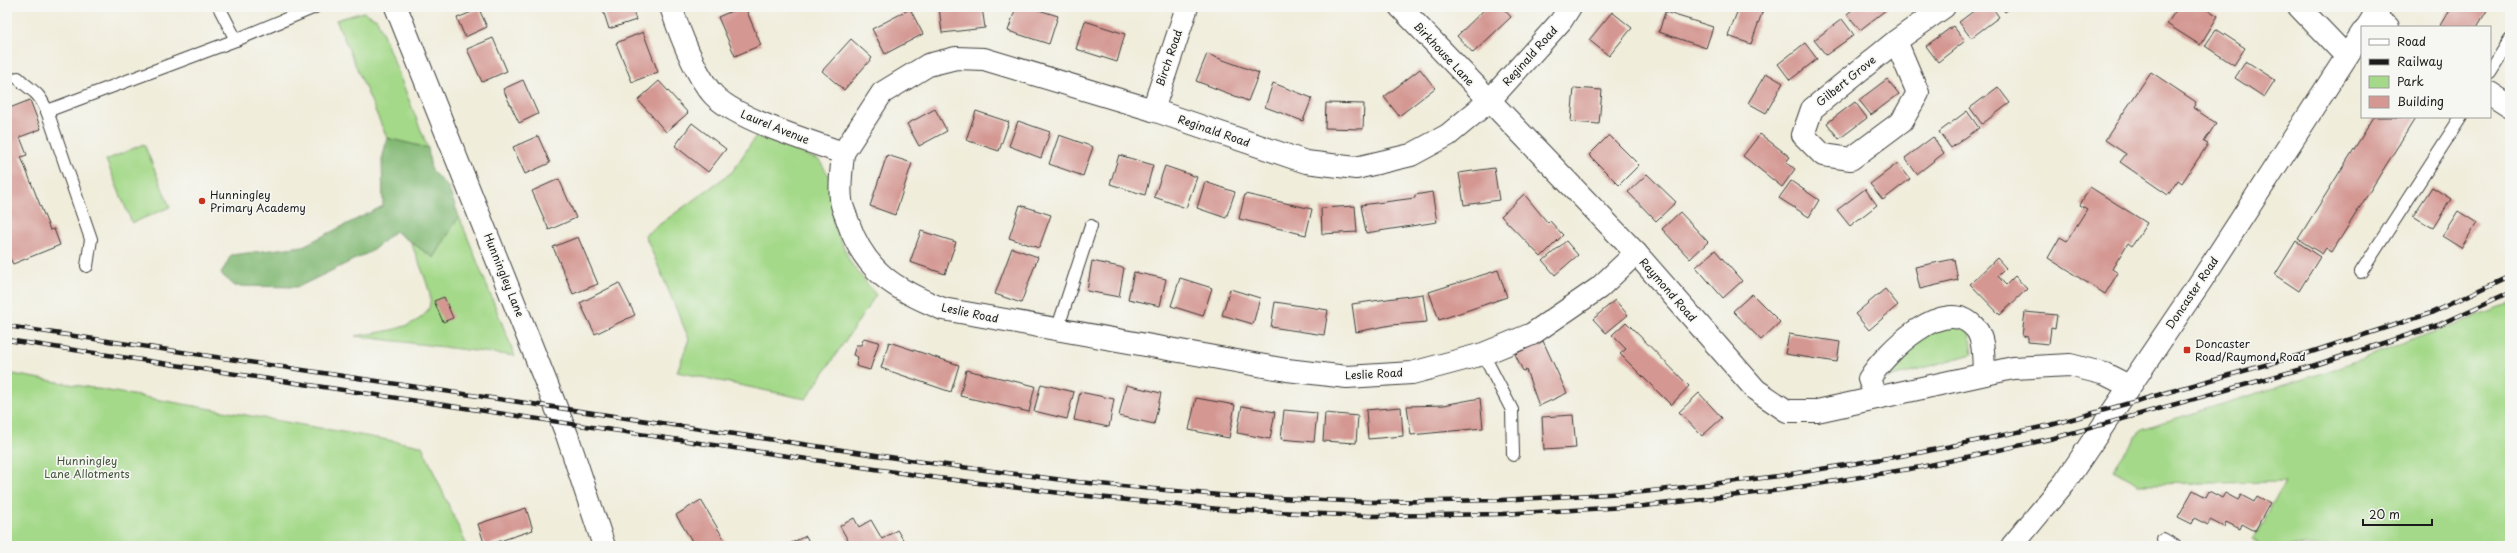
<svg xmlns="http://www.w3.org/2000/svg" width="2517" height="553" font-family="'Playpen Sans',sans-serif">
<rect width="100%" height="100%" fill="#f6f6f2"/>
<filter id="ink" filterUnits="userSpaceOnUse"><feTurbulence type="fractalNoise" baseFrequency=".025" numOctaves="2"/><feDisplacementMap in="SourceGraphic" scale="8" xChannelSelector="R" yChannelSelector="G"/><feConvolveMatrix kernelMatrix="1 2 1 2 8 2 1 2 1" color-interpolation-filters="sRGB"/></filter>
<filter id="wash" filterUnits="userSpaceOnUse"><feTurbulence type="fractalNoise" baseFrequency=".012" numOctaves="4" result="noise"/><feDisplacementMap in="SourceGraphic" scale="16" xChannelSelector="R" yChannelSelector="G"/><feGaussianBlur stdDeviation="0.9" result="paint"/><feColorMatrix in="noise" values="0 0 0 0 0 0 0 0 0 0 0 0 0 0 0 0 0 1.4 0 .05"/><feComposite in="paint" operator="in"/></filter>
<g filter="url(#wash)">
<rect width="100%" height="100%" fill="#f0eddb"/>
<!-- green -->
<g fill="#a4d989" stroke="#607a52">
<polygon points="363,12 377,19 428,148 387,138 336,20"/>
<polygon points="756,136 819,160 831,179 833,223 850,262 876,295 806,399 677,372 689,339 645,235 732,172"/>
<polygon points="144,144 170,207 132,223 106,160"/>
<path d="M 459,216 L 515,356 L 355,336 C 377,332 436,329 430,295 C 426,277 417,259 411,242 L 434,258 Z"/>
<polygon points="2510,304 2510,546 2263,546 2253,541 2285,482 2139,484 2113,470 2141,429 2323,373"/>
<polygon points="1958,325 1969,332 1972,354 1889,378 1884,373 1927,332"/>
<polygon points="7,373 422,446 467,546 7,546"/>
</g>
<!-- forest -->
<polygon fill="#83b975" stroke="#506a48" points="387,138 428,148 431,170 448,187 459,216 434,258 395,231 372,251 298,287 235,286 221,274 231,255 303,246 383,206 382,160"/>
<g id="blocks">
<!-- building -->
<g fill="#d49792">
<polygon points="602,7 632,7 636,20 609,29"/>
<polygon points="741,7 745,7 761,45 735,56 718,17"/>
<polygon points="939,7 982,7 985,28 942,33"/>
<polygon points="1016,7 1029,7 1058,16 1049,44 1008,31"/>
<polygon points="1487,7 1502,7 1511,17 1473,53 1457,36"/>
<polygon points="1739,7 1764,7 1751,44 1728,36"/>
<polygon points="1856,7 1886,7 1887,9 1860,30 1847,14"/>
<polygon points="1979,7 1992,7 1999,17 1971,38 1959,22"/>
<polygon points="2001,7 2012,7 2005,12"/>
<polygon points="2178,7 2204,7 2218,16 2200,45 2167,24"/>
<polygon points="2451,7 2489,7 2477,27 2439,27"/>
<polygon points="479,9 487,27 465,37 457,18"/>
<polygon points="910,9 923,34 885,54 872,29"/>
<polygon points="1612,12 1632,28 1609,56 1589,40"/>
<polygon points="1665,12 1713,27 1706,48 1659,32"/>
<polygon points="1842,19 1854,35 1826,55 1814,40"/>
<polygon points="1085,21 1125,34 1117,62 1076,49"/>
<polygon points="1953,26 1965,41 1938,62 1926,46"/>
<polygon points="2216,29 2245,48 2234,65 2205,46"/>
<polygon points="643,32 658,72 632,82 616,43"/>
<polygon points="493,38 507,71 482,82 467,49"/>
<polygon points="851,39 872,58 844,90 822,71"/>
<polygon points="1805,43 1817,59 1790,80 1778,64"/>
<polygon points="1207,54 1259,73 1248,101 1196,81"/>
<polygon points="2246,61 2275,80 2264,97 2235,78"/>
<polygon points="1420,69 1435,88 1399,116 1384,97"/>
<polygon points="2151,72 2196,102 2193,108 2216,123 2204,142 2208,144 2182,183 2178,180 2168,195 2120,162 2126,154 2105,140"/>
<polygon points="1766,73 1783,83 1766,113 1748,103"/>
<polygon points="1887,79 1899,94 1871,115 1859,100"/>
<polygon points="523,80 538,114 519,123 503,89"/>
<polygon points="659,81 688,113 666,132 638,100"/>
<polygon points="1273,83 1312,98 1303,121 1265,107"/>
<polygon points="1998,87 2010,103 1982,124 1970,108"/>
<polygon points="1574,88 1602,90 1599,124 1571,122"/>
<polygon points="30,100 41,129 20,137 27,155 21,157 50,230 54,229 60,245 13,264 7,253 7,109"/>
<polygon points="1855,102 1867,118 1839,139 1827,123"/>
<polygon points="1326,103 1364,104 1363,129 1325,128"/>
<polygon points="935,109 947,131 919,146 907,124"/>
<polygon points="976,111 1009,122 999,151 966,140"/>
<polygon points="1967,111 1979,128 1951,148 1939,132"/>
<polygon points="2374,117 2416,117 2332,252 2326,248 2322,254 2298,239"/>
<polygon points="1018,121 1050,132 1041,158 1009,146"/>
<polygon points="692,123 726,149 708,172 675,146"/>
<polygon points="1760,134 1790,157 1786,162 1795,169 1782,187 1743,156"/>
<polygon points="1059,135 1093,147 1083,176 1049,164"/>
<polygon points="1609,135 1639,165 1619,185 1589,155"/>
<polygon points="538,136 550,163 525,174 513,147"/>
<polygon points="1933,137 1944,153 1917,174 1905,158"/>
<polygon points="887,155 912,163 895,215 870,206"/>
<polygon points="1119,155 1153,165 1145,195 1110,184"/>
<polygon points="1898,163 1910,179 1883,200 1870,184"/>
<polygon points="1165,166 1197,177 1186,208 1154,197"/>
<polygon points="1494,168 1499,200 1464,205 1459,173"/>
<polygon points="1647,174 1676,202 1656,221 1628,192"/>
<polygon points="559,179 576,218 549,230 532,191"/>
<polygon points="1791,181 1819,200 1809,217 1779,198"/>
<polygon points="1205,182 1235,192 1226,218 1197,208"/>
<polygon points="2090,187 2147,223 2132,246 2128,243 2112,269 2118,273 2105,294 2048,258 2060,237 2067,241 2087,209 2080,205"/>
<polygon points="2432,187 2451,199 2433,228 2413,216"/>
<polygon points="1865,189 1877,205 1850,226 1837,210"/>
<polygon points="1432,192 1437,222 1366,233 1361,205 1415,198 1415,195"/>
<polygon points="1245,194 1312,209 1306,235 1239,219"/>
<polygon points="1524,194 1548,223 1550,221 1563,235 1541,257 1501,216"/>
<polygon points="1020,205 1051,215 1039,248 1009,238"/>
<polygon points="1355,206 1357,232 1322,234 1321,208"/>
<polygon points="2458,211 2477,223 2461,248 2442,236"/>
<polygon points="1680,212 1708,242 1690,259 1662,229"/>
<polygon points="921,231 956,242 945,274 910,262"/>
<polygon points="578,237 598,284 573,294 553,247"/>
<polygon points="1566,241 1578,255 1555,275 1543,261"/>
<polygon points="2296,241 2320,257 2299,291 2275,275"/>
<polygon points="1012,248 1038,257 1021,303 995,294"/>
<polygon points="1715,250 1742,281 1723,298 1696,267"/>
<polygon points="1997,258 2006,268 1998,276 2003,282 2006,285 2015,276 2027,289 2000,315 1970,284"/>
<polygon points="1954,259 1958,280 1920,289 1915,267"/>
<polygon points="1092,261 1124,268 1119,297 1087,291"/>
<polygon points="1498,270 1507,297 1439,320 1429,292"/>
<polygon points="1134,272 1166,279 1160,306 1128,299"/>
<polygon points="1180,278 1212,288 1203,316 1171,306"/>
<polygon points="619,283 635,315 595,334 580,303"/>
<polygon points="1230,289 1260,298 1253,324 1222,315"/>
<polygon points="1885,289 1898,305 1869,330 1855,314"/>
<polygon points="1423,294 1427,322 1391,325 1356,332 1352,304"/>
<polygon points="1752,294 1780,322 1761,340 1733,311"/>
<polygon points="444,297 453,318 443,322 434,301"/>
<polygon points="1615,300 1628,315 1606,333 1593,319"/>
<polygon points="1275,302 1328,310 1324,335 1271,327"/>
<polygon points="2025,312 2057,315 2055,329 2051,328 2049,344 2028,342 2028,337 2022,336"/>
<polygon points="1626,322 1689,386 1671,405 1620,354 1626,349 1612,335"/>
<polygon points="1789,334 1840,342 1837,362 1785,354"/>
<polygon points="864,338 879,342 870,370 856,366 858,357 853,355 856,345 861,345"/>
<polygon points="1543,341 1567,393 1539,406 1526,370 1523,371 1515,354"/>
<polygon points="889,342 959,365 951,392 881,368"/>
<polygon points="966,370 1035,386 1029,412 960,396"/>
<polygon points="1041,384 1074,392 1067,419 1034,411"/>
<polygon points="1126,385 1161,393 1154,424 1119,416"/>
<polygon points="1080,392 1114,399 1109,427 1074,420"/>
<polygon points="1699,393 1722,418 1702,436 1679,412"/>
<polygon points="1196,398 1235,405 1229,438 1189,430"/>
<polygon points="1480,398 1483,428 1411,435 1407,406 1444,405"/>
<polygon points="1242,406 1275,412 1270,439 1237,433"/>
<polygon points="1401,407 1403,436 1368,439 1366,410"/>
<polygon points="1284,410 1317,413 1314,442 1281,439"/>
<polygon points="1325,413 1358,416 1356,443 1323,441"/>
<polygon points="1573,415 1576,448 1544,450 1542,417"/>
<polygon points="2193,490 2206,497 2209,491 2222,498 2225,493 2238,500 2241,495 2254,502 2257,496 2270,503 2255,531 2242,524 2240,529 2226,522 2224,527 2210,520 2208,525 2194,518 2192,524 2178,517"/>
<polygon points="701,500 728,546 695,546 676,515"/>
<polygon points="526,508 533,530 485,546 478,524"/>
<polygon points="854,518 859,527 871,520 882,539 897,530 904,541 895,546 851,546 840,526"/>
<polygon points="806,536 811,546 792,546 791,543"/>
</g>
</g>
</g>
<g filter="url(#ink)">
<use href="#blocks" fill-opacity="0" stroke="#3c3b39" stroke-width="1"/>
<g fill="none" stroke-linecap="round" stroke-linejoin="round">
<!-- service casing -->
<g stroke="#3c3b39" stroke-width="14">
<g id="service">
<polyline points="220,9 236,40"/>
<polyline points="2490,72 2510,40"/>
<path d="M 18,78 C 33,93 37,89 47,111"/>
<polyline points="87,266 91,239 47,111 236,40 315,7"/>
<polyline points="2361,272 2461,117"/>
<polyline points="1057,330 1091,226"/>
<polyline points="1483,354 1512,410 1513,455"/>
<polyline points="2163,539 2175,546"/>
</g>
</g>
<!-- minor casing -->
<g stroke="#3c3b39" stroke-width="24">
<g id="minor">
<path d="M 671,7 C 679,31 695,73 711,92 C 731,118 810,141 843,153"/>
<polyline points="1400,7 1636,253 1756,390 1787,411 1817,411 2013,368 2070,365 2105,374 2129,386"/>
<polyline points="2299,7 2346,56"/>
<polyline points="2373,17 2388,27"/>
<polyline points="1896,41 1918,93 1902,121 1851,159 1823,155 1803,135 1812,109 1896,41 1944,7"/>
<polyline points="2490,93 2510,106"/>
<polyline points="1153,110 1187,7"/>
<path d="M 843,153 C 842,168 839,184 841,199 C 841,206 846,215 848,222 C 865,272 896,290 943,309 L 1287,370 L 1347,377 L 1412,373 L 1483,354 L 1532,334 L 1599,288 L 1636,253"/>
<polyline points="843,153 882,93 928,65 956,58 984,59 1153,110 1306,162 1356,168 1411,155 1448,135 1489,101 1561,21 1570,7"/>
<path d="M 1876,398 L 1869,379 C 1885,353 1946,291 1976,329 C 1985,340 1983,360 1984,373"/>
</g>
</g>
<!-- secondary casing -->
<g stroke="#3c3b39" stroke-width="24">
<polyline id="secondary" points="396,7 567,435 604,546"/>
</g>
<!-- trunk casing -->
<g stroke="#3c3b39" stroke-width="24">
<g id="trunk">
<polyline points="2367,27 2380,7"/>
<polyline points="2012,546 2065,482 2201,281 2362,33"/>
</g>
</g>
<!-- service -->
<use href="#service" stroke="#fff" stroke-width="12"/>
<!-- minor -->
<use href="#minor" stroke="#fff" stroke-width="22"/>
<!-- secondary -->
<use href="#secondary" stroke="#fff" stroke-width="22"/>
<!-- trunk -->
<use href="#trunk" stroke="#fff" stroke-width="22"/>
<!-- rail casing -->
<g stroke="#1c1c1c" stroke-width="4.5">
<g id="rail">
<polyline points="7,326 923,462 1078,482 1230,496 1370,502 1502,500 1643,492 1779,476 1918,453 2051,425 2308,353 2431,313 2510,276"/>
<polyline points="7,340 922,476 1077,495 1229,510 1370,516 1502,514 1644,506 1781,490 1921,467 2054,438 2312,366 2436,326 2510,292"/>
</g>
</g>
<!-- rail -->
<use href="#rail" stroke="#f6f6f2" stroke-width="3" stroke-dasharray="9" stroke-linecap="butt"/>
</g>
</g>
<!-- markers -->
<g fill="#c8321e" stroke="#f6f6f2" stroke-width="1.5">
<circle cx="202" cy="201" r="4"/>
<rect x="2183" y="346" width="8" height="8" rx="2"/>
</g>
<g text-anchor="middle" stroke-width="3.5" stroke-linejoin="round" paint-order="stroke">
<!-- street labels -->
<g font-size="11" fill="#1c1c1c" stroke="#f6f6f2">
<text transform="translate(1444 54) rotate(47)" y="4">Birkhouse Lane</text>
<text transform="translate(1530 56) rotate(-48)" y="4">Reginald Road</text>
<text transform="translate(1169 58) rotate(-71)" y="4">Birch Road</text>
<text transform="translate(1846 81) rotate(-39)" y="4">Gilbert Grove</text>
<text transform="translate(775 127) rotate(22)" y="4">Laurel Avenue</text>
<text transform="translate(1214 131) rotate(19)" y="4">Reginald Road</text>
<text transform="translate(504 275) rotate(68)" y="4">Hunningley Lane</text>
<text transform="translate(1668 290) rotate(49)" y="4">Raymond Road</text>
<text transform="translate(2192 293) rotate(-56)" y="4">Doncaster Road</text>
<text transform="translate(970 313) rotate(12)" y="4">Leslie Road</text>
<text transform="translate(1374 374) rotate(-3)" y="4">Leslie Road</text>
</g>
<!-- poi labels -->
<g font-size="11" fill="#1c1c1c" stroke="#f6f6f2" text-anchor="start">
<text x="210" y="199">Hunningley<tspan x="210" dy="13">Primary Academy</tspan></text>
<text x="2195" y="348">Doncaster<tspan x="2195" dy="13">Road/Raymond Road</tspan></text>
</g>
<!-- park labels -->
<g font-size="11" fill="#45553d" stroke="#f6f6f2">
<text x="87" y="465">Hunningley<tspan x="87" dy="13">Lane Allotments</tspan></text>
</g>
</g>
<!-- margin -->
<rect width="2517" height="553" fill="none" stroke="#f6f6f2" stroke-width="24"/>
<!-- legend -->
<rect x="2361" y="26" width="130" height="92" fill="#f6f6f2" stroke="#9f9f9c"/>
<rect x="2369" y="39" width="20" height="6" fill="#ffffff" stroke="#9f9f9c"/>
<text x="2397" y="46" font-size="12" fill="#1c1c1c">Road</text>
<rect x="2369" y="59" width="20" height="6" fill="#1c1c1c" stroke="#9f9f9c"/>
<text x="2397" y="66" font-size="12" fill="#1c1c1c">Railway</text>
<rect x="2369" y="76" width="20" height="12" fill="#a4d989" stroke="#9f9f9c"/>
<text x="2397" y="86" font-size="12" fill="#1c1c1c">Park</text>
<rect x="2369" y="96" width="20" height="12" fill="#d49792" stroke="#9f9f9c"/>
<text x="2397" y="106" font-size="12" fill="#1c1c1c">Building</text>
<!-- scale -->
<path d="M2363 519v6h69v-6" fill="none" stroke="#1c1c1c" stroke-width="2"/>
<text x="2369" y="519" font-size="12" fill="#1c1c1c" stroke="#f6f6f2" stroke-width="3" paint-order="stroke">20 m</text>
</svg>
